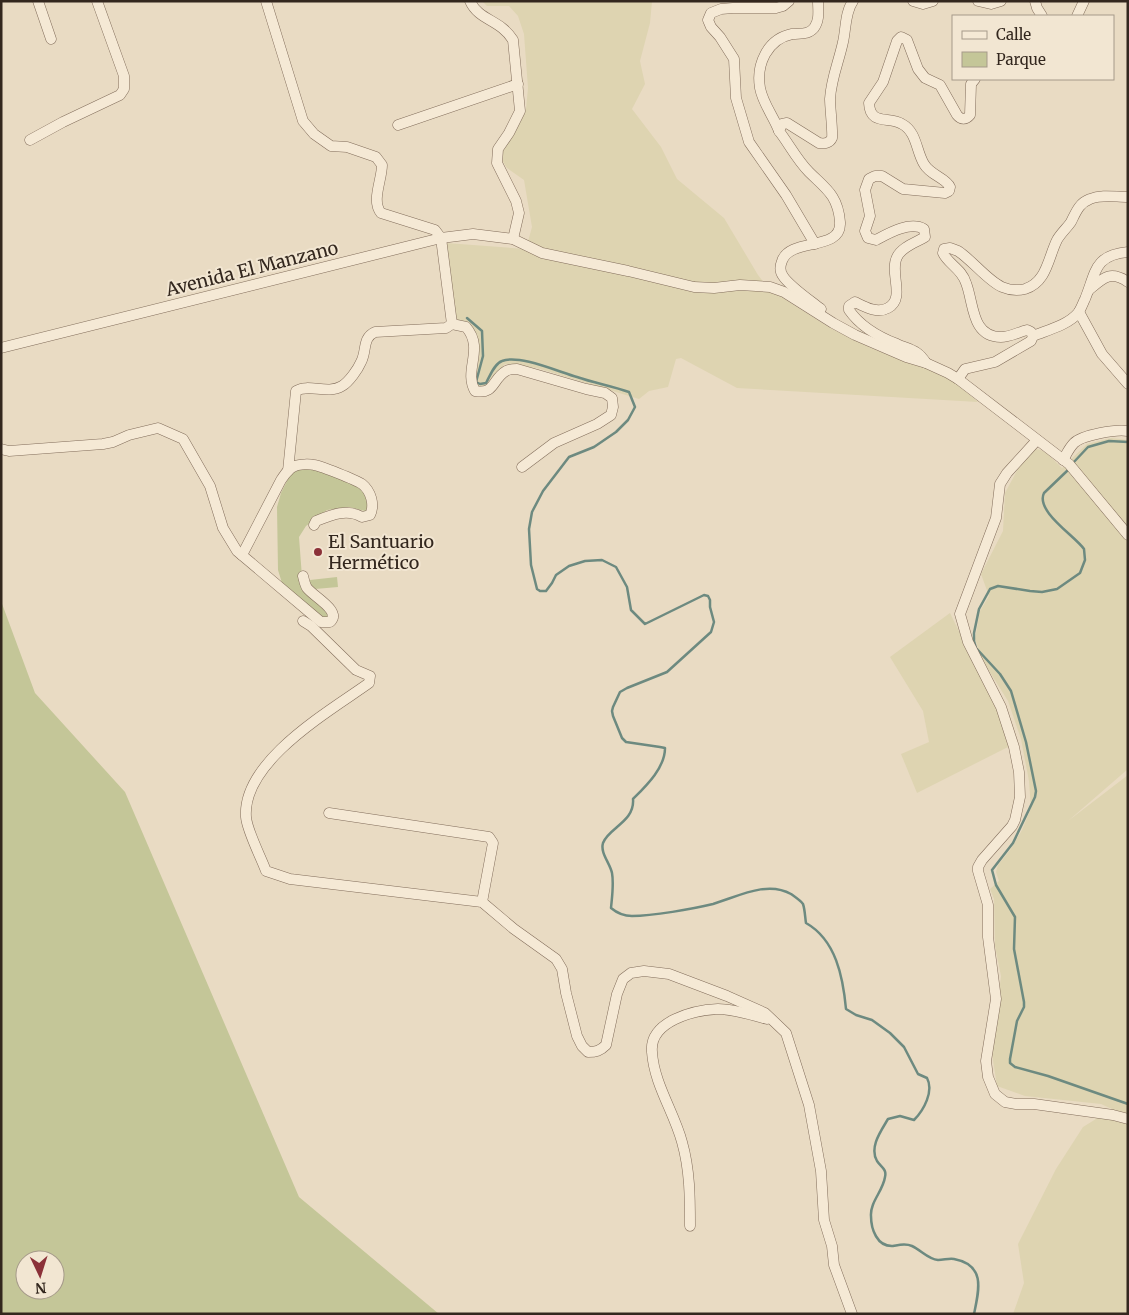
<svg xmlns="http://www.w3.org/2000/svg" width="1129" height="1315" font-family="Merriweather,serif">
<rect width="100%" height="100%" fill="#e9dbc3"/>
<!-- farmland -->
<g fill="#ded4b1">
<polygon points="482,1 652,1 650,23 640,61 645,84 632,109 661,147 677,179 724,218 758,275 769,289 832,329 871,348 915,365 945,374 978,402 737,388 681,358 676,359 668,387 649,391 639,399 537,368 505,364 485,388 475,386 478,344 455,321 446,243 526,249 532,227 524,180 507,168 503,162 500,153 520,123 526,109 528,88 524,34 518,16 509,6 487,6"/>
<polygon points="1111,438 1128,440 1128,769 1068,821 1128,775 1128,1314 1013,1314 1024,1283 1018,1244 1056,1169 1083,1127 1112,1109 1101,1104 1025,1096 997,1086 992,1054 1001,976 995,946 994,899 990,889 999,881 996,872 998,865 1010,850 1022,830 1031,808 1029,781 1021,739 1008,701 981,658 975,639 980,611 989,596 981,574 1003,531 1005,493 1020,465 1031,452 1035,449 1041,450 1048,454 1062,468 1087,444"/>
<polygon points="950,613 1000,715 1010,746 917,793 901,754 929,742 923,711 890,657"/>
</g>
<!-- green -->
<g fill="#c4c698" fill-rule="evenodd">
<polygon points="314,468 361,487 366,491 369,512 349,507 327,510 306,526 299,537 302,577 329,615 327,617 322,618 282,583 278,570 277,507 281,493 291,473 298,470"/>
<polygon points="337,577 338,587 315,589 310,584 310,580"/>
<path d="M 1,601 L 35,693 L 125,792 L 299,1197 L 439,1314 L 1,1314 ZM 25,1260 L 55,1260 L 55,1290 L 25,1290 Z"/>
</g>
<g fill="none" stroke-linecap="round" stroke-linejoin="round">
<!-- stream -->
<g stroke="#6d8a80" stroke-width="2.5">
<path d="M 467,318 L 482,331 L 483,356 L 476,382 L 480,384 L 486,383 C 490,376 494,364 502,361 C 519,354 559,372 577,377 C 594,383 612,386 629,392 L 635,407 L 628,420 L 616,432 L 594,447 L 569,457 L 543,491 L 532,512 L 529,529 L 531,565 L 537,589 L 540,591 L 546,591 L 552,583 L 556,575 L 569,566 L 585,561 L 602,560 L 616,567 L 627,587 L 631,610 L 645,624 L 704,595 L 708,596 L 710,600 L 710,607 L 714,622 L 711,632 L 667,672 L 627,688 L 620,692 L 613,707 L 612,711 L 613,716 L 622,738 L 626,742 L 660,747 L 665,748 C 665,768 646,786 633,799 C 635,822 608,828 603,843 C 600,853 610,863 612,873 C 614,884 612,897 611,908 C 617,913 624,916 632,916 C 653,916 692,909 713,904 C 737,897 767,880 791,894 C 795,897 800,900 803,904 C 805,910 805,917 806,923 C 836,940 843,977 846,1009 L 856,1015 L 872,1020 L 890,1033 L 904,1047 L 918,1074 L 927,1078 C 934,1091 924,1110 914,1120 L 900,1116 L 888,1119 C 881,1131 869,1147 877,1161 C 881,1167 887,1169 885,1177 C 883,1191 870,1202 871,1216 C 871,1229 877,1247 893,1246 C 899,1245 905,1243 912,1246 C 921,1250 928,1259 938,1260 C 944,1260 949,1258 954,1259 C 986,1265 979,1290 974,1314"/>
<polyline points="1073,463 1088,447 1109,441 1128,442"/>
<path d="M 1068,470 L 1044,493 C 1035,511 1075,536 1084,549 L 1085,560 L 1080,573 L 1057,589 L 1042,592 L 1030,591 L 998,586 L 990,589 L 979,609 L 974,633 L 974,641 L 976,648 L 1000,674 L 1011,691 L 1026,742 L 1036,791 L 1035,797 L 1013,843 L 992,870 L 996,885 L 1015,917 L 1014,949 L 1024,1002 L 1024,1007 L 1017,1021 L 1010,1059 L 1010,1063 L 1015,1067 L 1048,1076 L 1128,1104"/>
</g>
<!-- minor casing -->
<g stroke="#826d5b" stroke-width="11">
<g id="minor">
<polyline points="38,1 51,39"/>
<path d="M 266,1 L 303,121 L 314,134 L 331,146 L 347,147 L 376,157 L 382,165 C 382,180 371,201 381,213 L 435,230 L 441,238 L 452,324"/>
<path d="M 470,1 C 479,21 500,19 513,40 L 520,111 L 509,133 L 498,149 L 497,163 L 516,201 L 519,213 L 513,239"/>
<polyline points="789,1 783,6 776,8 733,8 721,9 711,13 708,20 711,27 720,37 734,59 736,98 749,142 786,195 815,244"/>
<polyline points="913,1 923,4 933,1"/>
<polyline points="978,1 991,4 1001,1"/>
<polyline points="1035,1 1037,8 1042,16"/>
<polyline points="1077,16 1084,1"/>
<polyline points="398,125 518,84"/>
<path d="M 779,131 C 774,117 763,104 760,88 C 756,65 767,39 792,34 C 801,33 808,35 814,28 C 820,20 818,10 818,1"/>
<polyline points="30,140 63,122 120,95 124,89 124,76 97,1"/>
<path d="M 1089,290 C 1103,278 1110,270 1128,282"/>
<path d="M 821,309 C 811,301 789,286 783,276 C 780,272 780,266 782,261 C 790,237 842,252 840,222 C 838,195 825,188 809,172 C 797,160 789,144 779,131 L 782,124 L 787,123 L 819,143 C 824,144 830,143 832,138 C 833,133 830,107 830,99 C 831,79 839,61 843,42 C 846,29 845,12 853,1"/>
<polyline points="1079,312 1102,354 1128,384"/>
<path d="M 1033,336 C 1048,330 1068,325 1078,313 C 1081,309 1083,303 1085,299 C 1096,272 1094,255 1128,252"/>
<polyline points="1,348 441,238 473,234 513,239 542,253 628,271 694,287 714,288 740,285 770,287 784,292 833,323 855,335 906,357 926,363 948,373 958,379 1069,464 1128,535"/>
<path d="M 926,363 C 918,350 911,350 897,344 C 879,337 860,326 849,310 L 849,306 L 855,302 C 865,307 877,314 888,308 C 906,298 889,273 897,257 C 902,247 915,243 925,237 L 924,229 C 910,221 889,233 876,240 L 868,238 L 865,231 L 870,216 L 865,190 L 869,179 L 875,176 L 882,176 L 903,189 L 945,193 L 949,191 L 950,187 C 946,178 930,175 924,164 C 916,151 917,132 902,124 C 889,116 870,126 869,103 L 883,82 L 897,41 L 901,37 L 907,40 L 918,69 L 925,78 L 940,85 L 957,115 C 961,120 966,120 970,115 L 971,84 L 975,79"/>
<path d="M 958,379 L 965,369 L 995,362 L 1031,341 L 1033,336 L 1031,332 L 1027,330 C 1019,332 1010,337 1001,337 C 971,337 974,303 966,283 C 962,269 948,264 943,253 L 944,249 L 950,248 L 958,251 C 972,260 988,281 1002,287 C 1009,290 1017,291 1025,289 C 1047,282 1048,258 1057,240 C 1061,233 1067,228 1071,222 C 1076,212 1079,203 1090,199 C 1102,194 1115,197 1128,197"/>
<polyline points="1037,440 1007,473 1000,484 996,518 960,614 968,642 1001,707 1014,747 1019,772 1020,797 1015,820 1012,826 982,860 978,867 978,871 988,905 988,937 996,999 986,1061 988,1077 995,1094 1005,1102 1016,1104 1034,1104 1113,1115 1128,1119"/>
<path d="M 1,449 L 9,451 L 103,444 L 113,442 L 129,435 L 158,428 L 183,439 L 210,486 L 223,528 L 237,551 L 321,622 L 330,622 C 342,611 314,597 307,588 C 305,585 304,580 303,576"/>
<path d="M 1063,460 C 1066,455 1069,448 1074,443 C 1082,435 1116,429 1128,431"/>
<path d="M 288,471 L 296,391 C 309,383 327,395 342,386 C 349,382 358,369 361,362 C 367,351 362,338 375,332 L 446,328 L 452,324 L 466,327 C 485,349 463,370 475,391 C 495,395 492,379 506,371 C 509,369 514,369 517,369 L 586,389 L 605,393 L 612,398 L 613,407 L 611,415 L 597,424 L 554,443 L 522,467"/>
<path d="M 242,555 L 281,480 C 285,474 289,468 295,466 C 299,464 310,464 314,465 C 321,466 356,480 362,484 C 371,491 375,505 370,515 L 362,517 C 347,508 331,515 316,521 L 314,525"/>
<path d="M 303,621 L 311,626 L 356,670 L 370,676 L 369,683 C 330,711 242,761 246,817 C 247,831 261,857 266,871 L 290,879 L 482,902 L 514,929 L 556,959 L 562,969 L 566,993 L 577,1036 L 582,1046 L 588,1052 C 596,1052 600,1051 606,1045 L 617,994 L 623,979 L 631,973 L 644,971 L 669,974 L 727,996 L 765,1013 L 786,1033 L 809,1105 L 821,1171 L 824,1220 L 832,1246 L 834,1265 L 852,1314"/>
<polyline points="329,813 489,837 493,843 482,902"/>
<path d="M 690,1226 C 690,1198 690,1170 682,1142 C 674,1112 654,1084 652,1052 C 649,1021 694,1010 718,1009 C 734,1009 751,1015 767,1019"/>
</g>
</g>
<!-- minor -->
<use href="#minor" stroke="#f5e9d5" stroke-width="10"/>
</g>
<!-- markers -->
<circle fill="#8b3138" stroke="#f2e6d2" stroke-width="2" cx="318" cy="552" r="5"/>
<g text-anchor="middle" stroke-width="4" stroke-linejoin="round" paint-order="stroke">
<!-- street labels -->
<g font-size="18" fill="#33271e" stroke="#f2e6d2">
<text transform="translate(252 269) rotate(-14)" y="6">Avenida El Manzano</text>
</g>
<!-- poi labels -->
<g font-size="18" fill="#33271e" stroke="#f2e6d2" text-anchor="start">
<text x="328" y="548">El Santuario<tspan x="328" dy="21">Hermético</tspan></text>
</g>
</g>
<!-- border -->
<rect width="1129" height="1315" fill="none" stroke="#33271e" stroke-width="5"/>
<!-- legend -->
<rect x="952" y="15" width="162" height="65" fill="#f2e6d2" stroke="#a69a8a"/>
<rect x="962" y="31" width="25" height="8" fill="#f5e9d5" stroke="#a69a8a"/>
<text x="996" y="40" font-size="15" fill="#33271e">Calle</text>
<rect x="962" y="52" width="25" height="15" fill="#c4c698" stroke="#a69a8a"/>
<text x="996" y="65" font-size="15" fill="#33271e">Parque</text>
<!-- north arrow -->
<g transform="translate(40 1275) rotate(176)"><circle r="24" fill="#f2e6d2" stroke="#a69a8a"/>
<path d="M0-4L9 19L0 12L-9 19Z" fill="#8b3138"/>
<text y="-8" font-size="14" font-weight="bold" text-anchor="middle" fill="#33271e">N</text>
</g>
</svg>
